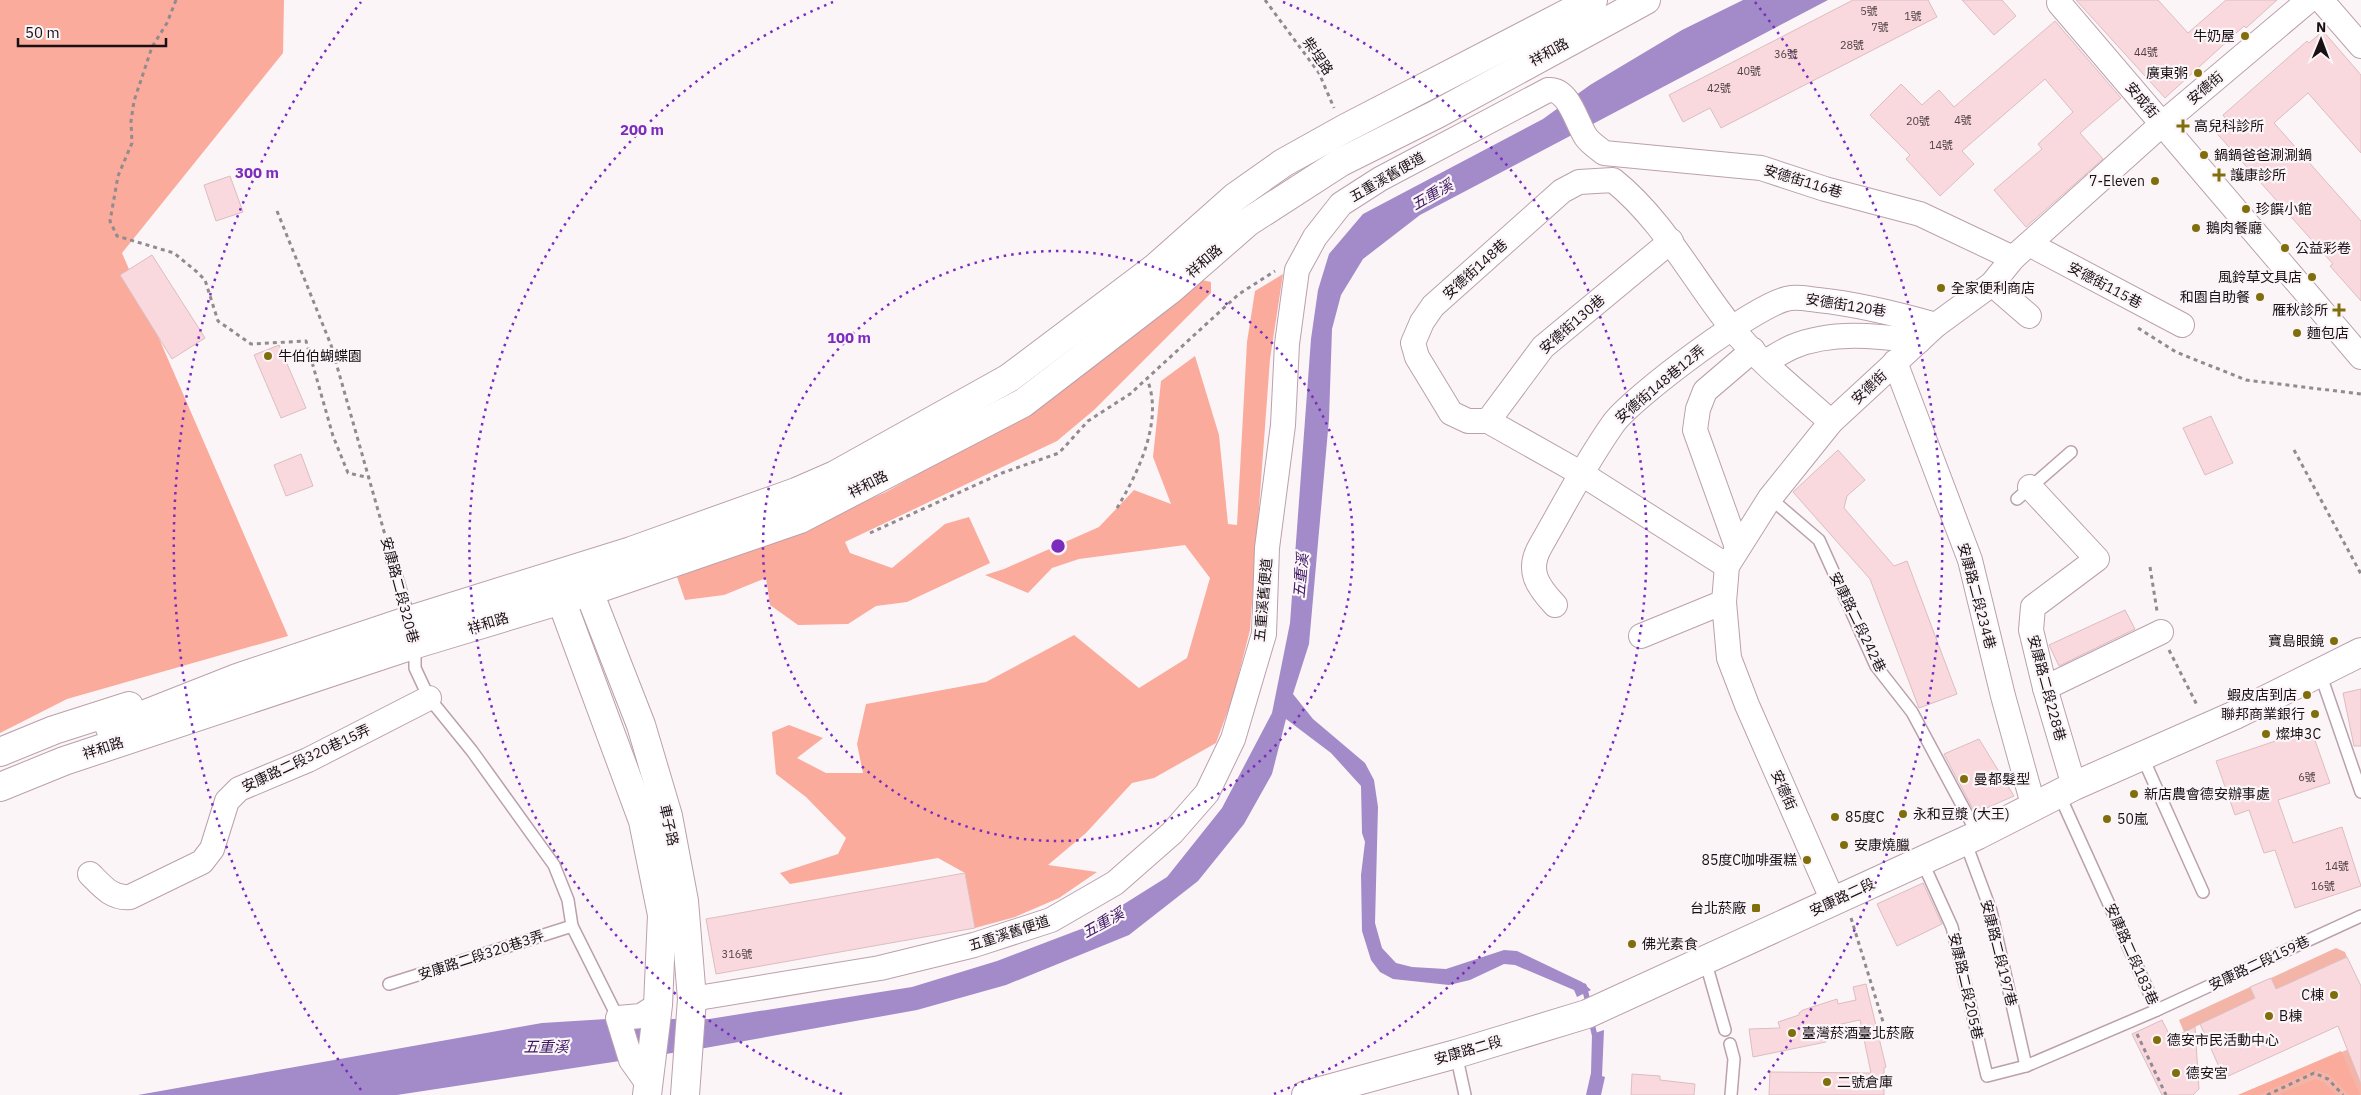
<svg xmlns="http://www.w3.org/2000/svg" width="2361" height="1095" font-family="'IBM Plex Sans','Noto Sans TC',sans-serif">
<rect width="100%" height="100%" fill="#fbf5f8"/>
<!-- green -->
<g fill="#f4b5a9">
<polygon points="2336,948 2345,952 2347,957 2276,989 2271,978"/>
<polygon points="2250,987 2255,999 2184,1032 2179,1020"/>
<polygon points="2361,1044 2361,1095 2238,1095"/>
</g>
<!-- forest -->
<g fill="#faab9c">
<polygon points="0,0 284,0 283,53 122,253 288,636 67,699 0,733"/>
<polygon points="1283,274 1270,359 1250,630 1233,697 1216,743 1154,778 1132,783 1086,833 1048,865 1097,872 1059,898 1015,917 975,928 965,873 938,858 790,884 780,873 838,854 846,838 806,797 776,774 772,732 789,725 823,738 797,758 826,773 863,773 857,744 866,704 986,682 1074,635 1139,688 1187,658 1210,578 1185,545 1079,559 1052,568 1028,593 985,575 1004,569 1099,527 1134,490 1171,504 1153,457 1161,381 1195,356 1219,435 1228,524 1237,525 1247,342 1255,291"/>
<polygon points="1202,280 1211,282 1211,293 1094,410 1057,441 845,542 850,553 892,568 945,524 969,517 990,563 907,602 876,606 848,624 798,625 770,605 766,578 724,595 685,600 677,577 812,525 886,492 991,433 1059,388"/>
<polygon points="2341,1051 2360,1095 2349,1095 2328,1074 2314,1070 2259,1095 2238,1095"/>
<polygon points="2315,1079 2323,1082 2337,1095 2277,1095"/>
</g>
<!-- water -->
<g fill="#a38ac9">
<polygon points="1743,0 1828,0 1420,215 1363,259 1341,295 1332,329 1329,419 1309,644 1293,694 1313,719 1365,763 1374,780 1378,807 1375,923 1382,948 1396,963 1412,967 1446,969 1504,950 1517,951 1582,982 1591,990 1577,997 1574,990 1515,965 1504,964 1470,980 1449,985 1393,979 1380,972 1371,960 1362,931 1361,875 1365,842 1362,833 1361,786 1331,753 1286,719 1272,774 1244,824 1198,881 1129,935 1006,985 917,1010 705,1048 397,1095 138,1095 542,1023 607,1019 709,1019 912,987 997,961 1089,926 1167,877 1222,808 1272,713 1290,623 1311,339 1318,290 1329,254 1363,214 1543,119 1590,85 1682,30"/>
<polygon points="1604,1030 1602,1076 1605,1077 1601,1095 1586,1095 1591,1073 1592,1034"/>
</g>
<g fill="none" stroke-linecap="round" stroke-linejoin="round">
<!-- stream -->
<g stroke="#a38ac9" stroke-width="5.5">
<polyline points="1584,986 1589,1006"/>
<polyline points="1591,1020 1596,1041"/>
</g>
</g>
<!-- building -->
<g fill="#f9d9dd" stroke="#dcbdc1">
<polygon points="1853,0 1928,0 1937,17 1721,128 1710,108 1683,122 1669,95"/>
<polygon points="1962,0 2002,0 2016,16 1994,35"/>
<polygon points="2076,0 2158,0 2188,33 2226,0 2277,0 2246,28 2244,26 2165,98"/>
<polygon points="2055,21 2121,98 2080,133 2103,159 2026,227 1994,190 2042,149 2038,144 2073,112 2045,79 1962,151 1974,164 1940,196 1906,159 1910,155 1870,115 1901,84 1922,105 1939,90 1954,107"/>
<polygon points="2323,31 2361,75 2361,153 2308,93 2274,123 2361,221 2361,301 2330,266 2333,264 2212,128 2225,118 2223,115 2307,41 2309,43"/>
<polygon points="230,176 243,212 216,221 204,185"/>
<polygon points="152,255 205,338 172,359 120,275"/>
<polygon points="279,345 306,408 281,418 254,355"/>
<polygon points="2211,416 2233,463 2205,475 2183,428"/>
<polygon points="1838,450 1865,480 1847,496 1844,508 1894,566 1907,561 1957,694 1919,708 1870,579 1793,492"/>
<polygon points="301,454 313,486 286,496 274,465"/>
<polygon points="2125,610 2135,629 2059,666 2049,645"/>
<polygon points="2361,689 2361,746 2354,746 2343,693"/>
<polygon points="2311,729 2330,783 2278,800 2293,843 2342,827 2361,886 2295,908 2275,850 2264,853 2249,810 2235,815 2216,761"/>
<polygon points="1979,739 2014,796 1975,813 1944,754"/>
<polygon points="965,873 975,928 716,974 706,919"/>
<polygon points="1923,883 1942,924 1897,946 1877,904"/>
<polygon points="2347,957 2361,986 2361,1084 2338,1026 2224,1078 2200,1024 2255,998 2250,987 2271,978 2276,989"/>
<polygon points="1866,984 1886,1067 1884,1068 1884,1095 1769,1095 1770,1072 1871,1073 1860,1020 1823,1028 1826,1042 1753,1057 1749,1029 1780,1028 1778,1022 1799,1015 1799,1013 1803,1010 1837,999 1838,1004 1856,1000 1853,987"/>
<polygon points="2162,1020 2171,1038 2195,1027 2199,1089 2193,1095 2162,1095 2132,1034"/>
<polygon points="1632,1074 1660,1076 1660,1080 1695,1084 1694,1095 1631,1095"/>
</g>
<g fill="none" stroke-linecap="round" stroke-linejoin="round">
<!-- service casing -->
<g stroke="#bba0ad" stroke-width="14">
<g id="service">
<polyline points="1770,498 1819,540 1876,666 1912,712 1978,835"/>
<polyline points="2017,499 2071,452"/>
<polyline points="392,561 410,621"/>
<polyline points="415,644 415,668 429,698 472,751 554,865 568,900 572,926 618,1018"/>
<polyline points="2320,673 2361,792"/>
<polyline points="2142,756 2203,892"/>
<polyline points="2059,794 2157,1010"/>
<polyline points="1965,841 1991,911 2026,1066"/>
<polyline points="1922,861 1952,927 1987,1076 2026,1066 2157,1010 2361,916"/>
<polyline points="1705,960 1725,1030"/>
<polyline points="389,984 572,926"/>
<polyline points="1730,1044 1734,1059 1731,1095"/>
<polyline points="1456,1054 1465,1095"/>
</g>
</g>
<!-- minor casing -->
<g stroke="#bba0ad" stroke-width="26">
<g id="minor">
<polyline points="2321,0 2361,46"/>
<polyline points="2059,3 2361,357"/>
<polyline points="2029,244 2182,325"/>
<polyline points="1992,284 2029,316"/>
<path d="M 1765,362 C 1774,357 1783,351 1792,347 C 1832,330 1878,336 1919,341"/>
<polyline points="1895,362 1970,560 2003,696 2034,808"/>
<polyline points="1488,421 1543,347 1671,241"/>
<polyline points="2030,487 2097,559 2033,607 2031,630 2045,688 2074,786"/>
<polyline points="1737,547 1695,430 1698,409 1705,391 1753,350"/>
<path d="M 1727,566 L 1582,474 L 1488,421 L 1468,421 L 1451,413 L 1417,357 L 1413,343 L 1422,322 L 1433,306 L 1562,191 L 1579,182 L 1613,180 C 1663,220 1692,278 1732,328 C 1760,363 1798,392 1831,422"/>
<path d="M 1555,605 C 1537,586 1526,570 1541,545 C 1564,505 1586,462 1613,424 C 1631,398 1761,300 1791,298 C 1800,297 1809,299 1818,300 C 1858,304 1897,314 1936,325"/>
<polyline points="1641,636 1724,602"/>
<polyline points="2045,688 2161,632"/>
<path d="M 90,874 C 102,886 112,899 130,897 L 202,862 L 212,849 L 227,801 L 239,789 L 308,760 L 429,698"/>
<polyline points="1833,901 1747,705 1729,658 1724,602 1727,566 1770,498 1831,422 1936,325 1992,284 2013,258 2162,124 2309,0"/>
<path d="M 692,999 L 880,968 L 974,945 L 1051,920 L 1115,883 L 1172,833 L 1207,793 L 1233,739 L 1264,634 L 1267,548 L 1283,425 L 1287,344 L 1297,270 L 1315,237 L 1341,204 L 1380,179 L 1548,90 C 1569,88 1576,122 1586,137 C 1590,143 1598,148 1604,153 L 1761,168 L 1825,189 L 1920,214 L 2013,258"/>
<polyline points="648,1084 631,1060 618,1018 641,1016 658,1005"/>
</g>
</g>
<!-- tertiary casing -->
<g stroke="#bba0ad" stroke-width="30">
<g id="tertiary">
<polyline points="580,569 641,725 668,816 684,901 692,999 685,1095"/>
<polyline points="553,578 643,821 662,915 658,1005 647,1095"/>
</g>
</g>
<!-- secondary casing -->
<g stroke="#bba0ad" stroke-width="30">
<g id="secondary">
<polyline points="110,728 237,678 410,620 631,551 796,492 835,475 1009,378 1155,268 1235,197 1283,163 1344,129 1593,0"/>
<polyline points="0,752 54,730 129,706"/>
<polyline points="0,787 64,761 416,644 588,592 800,519 1023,403 1170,290 1248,222 1341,162 1437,114 1646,0"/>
<polyline points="1306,1095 1456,1054 1587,1014 1978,835 2074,786 2235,715 2361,652"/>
</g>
</g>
<!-- path -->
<g stroke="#918a8e" stroke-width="3" stroke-dasharray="4 4" stroke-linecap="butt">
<polyline points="176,0 167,23 152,47 134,101 131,121 132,143 118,176 110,221 117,236 174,253 197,272 205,280 218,321 251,344 306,341 333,436 348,473 370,478"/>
<polyline points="1265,0 1319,73 1334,108"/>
<polyline points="277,211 331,345 389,549"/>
<polyline points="2138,328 2176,352 2246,380 2361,394"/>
<polyline points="2294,450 2361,574"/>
<path d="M 1117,508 C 1138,473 1164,420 1147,379"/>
<polyline points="870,533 1002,473 1059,453 1088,421 1130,394 1239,294 1275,271"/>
<polyline points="2150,567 2157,611"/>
<polyline points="2169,650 2198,707"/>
<polyline points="1889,838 1895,848"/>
<polyline points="1851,918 1884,1025"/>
<polyline points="2137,1034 2166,1095"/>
<polyline points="2267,1095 2314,1073 2328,1079 2343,1095"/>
</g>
<!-- service -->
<use href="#service" stroke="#fff" stroke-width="11"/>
<!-- minor -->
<use href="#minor" stroke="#fff" stroke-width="24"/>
<!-- tertiary -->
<use href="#tertiary" stroke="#fff" stroke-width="28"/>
<!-- secondary -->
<use href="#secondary" stroke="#fff" stroke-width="28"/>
</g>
<!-- distance rings -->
<g fill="none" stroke="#7b2cbf" stroke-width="2.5" stroke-dasharray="2.5 5">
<circle cx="1058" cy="546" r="295"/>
<path d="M842 1094A589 589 0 0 1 833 2M1283 2A589 589 0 0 1 1274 1094"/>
<path d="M361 1090A884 884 0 0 1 361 2M1755 2A884 884 0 0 1 1755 1090"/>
</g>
<!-- markers -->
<g fill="#7f6e0b" stroke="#fbf5f8" stroke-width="2">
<circle cx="2245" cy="36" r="5"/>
<circle cx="2198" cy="73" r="5"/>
<path d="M2180.5 118.5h5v5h5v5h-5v5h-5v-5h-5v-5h5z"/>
<circle cx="2204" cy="155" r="5"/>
<path d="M2216.5 167.5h5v5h5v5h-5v5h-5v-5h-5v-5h5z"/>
<circle cx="2155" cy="181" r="5"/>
<circle cx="2246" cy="209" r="5"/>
<circle cx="2196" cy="228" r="5"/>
<circle cx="2285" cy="248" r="5"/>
<circle cx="2312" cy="277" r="5"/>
<circle cx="1941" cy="288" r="5"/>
<circle cx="2260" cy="297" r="5"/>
<path d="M2336.5 302.5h5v5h5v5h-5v5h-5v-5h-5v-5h5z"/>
<circle cx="2297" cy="333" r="5"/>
<circle cx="268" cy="356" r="5"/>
<circle cx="2334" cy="641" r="5"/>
<circle cx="2307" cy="695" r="5"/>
<circle cx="2315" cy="714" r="5"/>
<circle cx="2266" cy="734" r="5"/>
<circle cx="1964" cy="779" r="5"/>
<circle cx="2134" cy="794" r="5"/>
<circle cx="1903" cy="814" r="5"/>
<circle cx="1835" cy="817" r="5"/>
<circle cx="2107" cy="819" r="5"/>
<circle cx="1844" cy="845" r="5"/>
<circle cx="1807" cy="860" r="5"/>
<rect x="1751" y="903" width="10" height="10" rx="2.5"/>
<circle cx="1632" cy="944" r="5"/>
<circle cx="2334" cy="995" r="5"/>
<circle cx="2269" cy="1016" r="5"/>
<circle cx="1792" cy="1033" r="5"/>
<circle cx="2157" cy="1040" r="5"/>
<circle cx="2176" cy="1073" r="5"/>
<circle cx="1827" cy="1082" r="5"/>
</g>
<g text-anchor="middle" stroke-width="4.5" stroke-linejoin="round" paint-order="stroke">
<!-- number labels -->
<g font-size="11" fill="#514247">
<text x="1869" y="15">5號</text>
<text x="1913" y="20">1號</text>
<text x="1880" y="31">7號</text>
<text x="1852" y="49">28號</text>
<text x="2146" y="56">44號</text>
<text x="1786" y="58">36號</text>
<text x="1749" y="75">40號</text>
<text x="1719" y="92">42號</text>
<text x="1963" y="124">4號</text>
<text x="1918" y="125">20號</text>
<text x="1941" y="149">14號</text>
<text x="2307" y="781">6號</text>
<text x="2337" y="870">14號</text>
<text x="2323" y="890">16號</text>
<text x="737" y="958">316號</text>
</g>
<!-- poi labels -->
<g font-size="14" fill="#191015" stroke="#fbf5f8" text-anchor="start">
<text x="2235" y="41" text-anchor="end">牛奶屋</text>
<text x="2188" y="78" text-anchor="end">廣東粥</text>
<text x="2194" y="131">高兒科診所</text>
<text x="2214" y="160">鍋鍋爸爸涮涮鍋</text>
<text x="2230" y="180">護康診所</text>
<text x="2145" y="186" text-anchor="end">7-Eleven</text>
<text x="2256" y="214">珍饌小館</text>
<text x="2206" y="233">鵝肉餐廳</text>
<text x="2295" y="253">公益彩卷</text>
<text x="2302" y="282" text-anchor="end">風鈴草文具店</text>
<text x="1951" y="293">全家便利商店</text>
<text x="2250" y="302" text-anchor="end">和園自助餐</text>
<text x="2328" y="315" text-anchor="end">雁秋診所</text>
<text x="2307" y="338">麵包店</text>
<text x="278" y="361">牛伯伯蝴蝶園</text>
<text x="2324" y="646" text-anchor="end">寶島眼鏡</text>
<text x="2297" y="700" text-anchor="end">蝦皮店到店</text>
<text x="2305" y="719" text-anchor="end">聯邦商業銀行</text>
<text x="2276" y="739">燦坤3C</text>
<text x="1974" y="784">曼都髮型</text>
<text x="2144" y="799">新店農會德安辦事處</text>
<text x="1913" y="819">永和豆漿 (大王)</text>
<text x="1845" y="822">85度C</text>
<text x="2117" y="824">50嵐</text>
<text x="1854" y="850">安康燒臘</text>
<text x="1797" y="865" text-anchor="end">85度C咖啡蛋糕</text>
<text x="1746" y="913" text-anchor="end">台北菸廠</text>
<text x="1642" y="949">佛光素食</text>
<text x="2324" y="1000" text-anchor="end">C棟</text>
<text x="2279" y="1021">B棟</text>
<text x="1802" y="1038">臺灣菸酒臺北菸廠</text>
<text x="2167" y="1045">德安市民活動中心</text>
<text x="2186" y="1078">德安宮</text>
<text x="1837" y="1087">二號倉庫</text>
</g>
<!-- street labels -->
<g font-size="14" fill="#191015" stroke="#fbf5f8">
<text transform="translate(1549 52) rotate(-29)" y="5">祥和路</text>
<text transform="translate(1318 56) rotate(56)" y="5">柴埕路</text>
<text transform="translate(2205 88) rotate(-40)" y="5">安德街</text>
<text transform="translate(2142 100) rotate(50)" y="5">安成街</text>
<text transform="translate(1387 177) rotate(-30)" y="5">五重溪舊便道</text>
<text transform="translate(1803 181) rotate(17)" y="5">安德街116巷</text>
<text transform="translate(1204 261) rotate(-41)" y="5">祥和路</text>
<text transform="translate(1475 269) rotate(-42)" y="5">安德街148巷</text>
<text transform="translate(2105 285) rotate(28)" y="5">安德街115巷</text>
<text transform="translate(1846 305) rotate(9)" y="5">安德街120巷</text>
<text transform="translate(1572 324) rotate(-41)" y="5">安德街130巷</text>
<text transform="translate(1660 384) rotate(-40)" y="5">安德街148巷12弄</text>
<text transform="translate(1869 387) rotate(-43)" y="5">安德街</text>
<text transform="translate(868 484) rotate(-27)" y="5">祥和路</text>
<text transform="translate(400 590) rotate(75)" y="5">安康路二段320巷</text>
<text transform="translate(1977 596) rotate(75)" y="5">安康路二段234巷</text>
<text transform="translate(1263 600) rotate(-85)" y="5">五重溪舊便道</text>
<text transform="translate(1858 622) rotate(64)" y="5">安康路二段242巷</text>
<text transform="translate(488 623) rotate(-17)" y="5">祥和路</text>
<text transform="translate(2047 688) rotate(75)" y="5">安康路二段228巷</text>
<text transform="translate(103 748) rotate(-18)" y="5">祥和路</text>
<text transform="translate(306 758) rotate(-25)" y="5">安康路二段320巷15弄</text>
<text transform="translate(1784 790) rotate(66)" y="5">安德街</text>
<text transform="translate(669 825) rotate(77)" y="5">車子路</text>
<text transform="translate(1842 897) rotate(-25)" y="5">安康路二段</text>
<text transform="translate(1009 933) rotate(-18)" y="5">五重溪舊便道</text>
<text transform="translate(1999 953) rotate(76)" y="5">安康路二段197巷</text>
<text transform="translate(2132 954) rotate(66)" y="5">安康路二段183巷</text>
<text transform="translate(481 955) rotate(-18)" y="5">安康路二段320巷3弄</text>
<text transform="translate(2259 963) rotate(-25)" y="5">安康路二段159巷</text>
<text transform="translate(1966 986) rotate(77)" y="5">安康路二段205巷</text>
<text transform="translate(1468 1050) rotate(-16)" y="5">安康路二段</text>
</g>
<!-- water labels -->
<g font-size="15" font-style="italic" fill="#3d1662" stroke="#fbf5f8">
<text transform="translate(1432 195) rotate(-30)" y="5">五重溪</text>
<text transform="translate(1301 576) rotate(-85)" y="5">五重溪</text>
<text transform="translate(1103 923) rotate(-29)" y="5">五重溪</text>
<text x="546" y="1052">五重溪</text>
</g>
</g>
<circle cx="1058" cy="546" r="8" fill="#7b2cbf" stroke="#fbf5f8" stroke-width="2.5"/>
<g font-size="15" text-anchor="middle" font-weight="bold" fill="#7b2cbf" stroke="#fbf5f8" stroke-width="4.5" stroke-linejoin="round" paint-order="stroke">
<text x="642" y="135">200 m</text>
<text x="257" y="178">300 m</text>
<text x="849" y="343">100 m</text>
</g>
<!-- north arrow -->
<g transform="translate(2321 40) rotate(1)" stroke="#fbf5f8" stroke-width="4" paint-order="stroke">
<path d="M0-4L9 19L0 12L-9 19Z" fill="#191015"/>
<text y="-8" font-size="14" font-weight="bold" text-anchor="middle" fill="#191015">N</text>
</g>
<!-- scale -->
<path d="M18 38v8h148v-8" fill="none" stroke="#191015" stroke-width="2.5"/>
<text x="25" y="38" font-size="15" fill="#191015" stroke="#fbf5f8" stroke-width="4" paint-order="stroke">50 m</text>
</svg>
